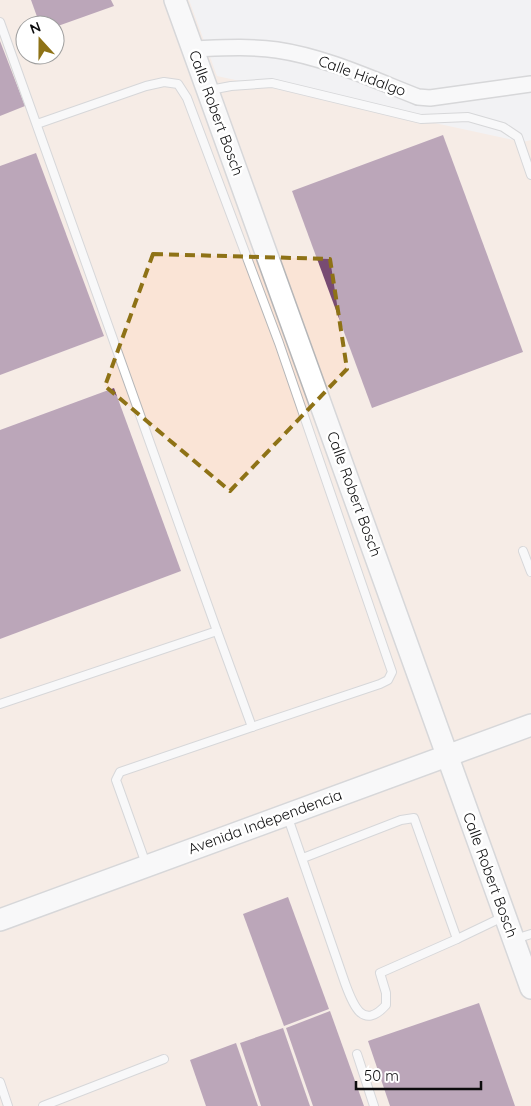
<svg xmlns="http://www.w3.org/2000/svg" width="531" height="1106" font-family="Quicksand,sans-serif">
<rect width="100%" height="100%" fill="#f2f2f4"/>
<!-- industrial -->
<path fill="#fae4d6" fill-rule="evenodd" d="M 0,0 L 189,0 L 217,76 L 523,142 L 531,140 L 531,1106 L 0,1106 ZM 25,25 L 55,25 L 55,55 L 25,55 Z"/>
<!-- building -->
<g fill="#784b72">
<polygon points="31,0 111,0 114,6 55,27 40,25"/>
<polygon points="0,41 25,106 0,116"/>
<polygon points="443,135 523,352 372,408 292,191"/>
<polygon points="36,153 104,336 0,375 0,166"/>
<polygon points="114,388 181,571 0,639 0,430"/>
<polygon points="288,897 329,1009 284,1026 243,914"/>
<polygon points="479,1003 515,1106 390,1106 368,1041"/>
<polygon points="330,1011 364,1106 313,1106 286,1028"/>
<polygon points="283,1028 310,1106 261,1106 240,1043"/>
<polygon points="236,1043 258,1106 206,1106 190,1060"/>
</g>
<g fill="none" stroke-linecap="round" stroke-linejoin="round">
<!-- service casing -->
<g stroke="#b5b6b8" stroke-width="10">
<g id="service">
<polyline points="0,22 217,631"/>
<polyline points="210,90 231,86 272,83 421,119 468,117 503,127 518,137 531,175"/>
<polyline points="37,124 146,86 164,82 178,84 187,98 279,343 392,672 388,680 380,684 252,727"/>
<polyline points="523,551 531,572"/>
<polyline points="0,704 217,631 252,727 120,772 116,780 146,864"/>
<path d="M 287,815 L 345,983 C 352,1002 362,1032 386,1005 L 386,993 L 380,973 L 457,939 L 414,818 L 401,820 L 303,858"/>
<polyline points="457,939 505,916"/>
<polyline points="515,939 531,934"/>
<polyline points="357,1054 374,1106"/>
<polyline points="0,1082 8,1106"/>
<polyline points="43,1106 164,1059"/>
</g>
</g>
<!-- minor casing -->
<g stroke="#b5b6b8" stroke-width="18">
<path id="minor" d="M 193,49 C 220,48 249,46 277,50 C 325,57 372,79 418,97 L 430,98 L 531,84"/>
</g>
<!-- secondary casing -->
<g stroke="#b5b6b8" stroke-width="24">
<g id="secondary">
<polyline points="175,0 531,988"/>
<polyline points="0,920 531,725"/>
</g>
</g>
<!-- service -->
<use href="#service" stroke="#fff" stroke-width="8"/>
<!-- minor -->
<use href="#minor" stroke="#fff" stroke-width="15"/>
<!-- secondary -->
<use href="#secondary" stroke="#fff" stroke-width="21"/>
</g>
<!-- marked area -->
<path d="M0 0H531V1106H0ZM 153,254 L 330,259 L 347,369 L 230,491 L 105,386 Z" fill="#f2f2f4" fill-opacity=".55" fill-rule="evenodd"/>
<path fill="none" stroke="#8e7216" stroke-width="4" stroke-dasharray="10 6" stroke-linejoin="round" d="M 153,254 L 330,259 L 347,369 L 230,491 L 105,386 Z"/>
<g text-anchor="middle" stroke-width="5" stroke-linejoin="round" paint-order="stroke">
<!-- street labels -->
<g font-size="15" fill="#0c0c0d" stroke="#fff">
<text transform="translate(362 76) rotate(20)" y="5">Calle Hidalgo</text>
<text transform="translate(216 113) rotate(70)" y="5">Calle Robert Bosch</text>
<text transform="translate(354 494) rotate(70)" y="5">Calle Robert Bosch</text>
<text transform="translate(265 822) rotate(-20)" y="5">Avenida Independencia</text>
<text transform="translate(490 875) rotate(70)" y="5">Calle Robert Bosch</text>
</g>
</g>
<!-- north arrow -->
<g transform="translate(40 40) rotate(339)"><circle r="24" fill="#ffffff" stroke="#9e9e9e"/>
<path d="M0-4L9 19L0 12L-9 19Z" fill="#8e7216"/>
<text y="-8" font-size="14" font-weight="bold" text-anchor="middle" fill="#0c0c0d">N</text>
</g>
<!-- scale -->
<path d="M356 1081v8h125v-8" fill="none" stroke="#0c0c0d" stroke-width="2.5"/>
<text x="364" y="1081" font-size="15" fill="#0c0c0d" stroke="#ffffff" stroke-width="4" paint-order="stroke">50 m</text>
</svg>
